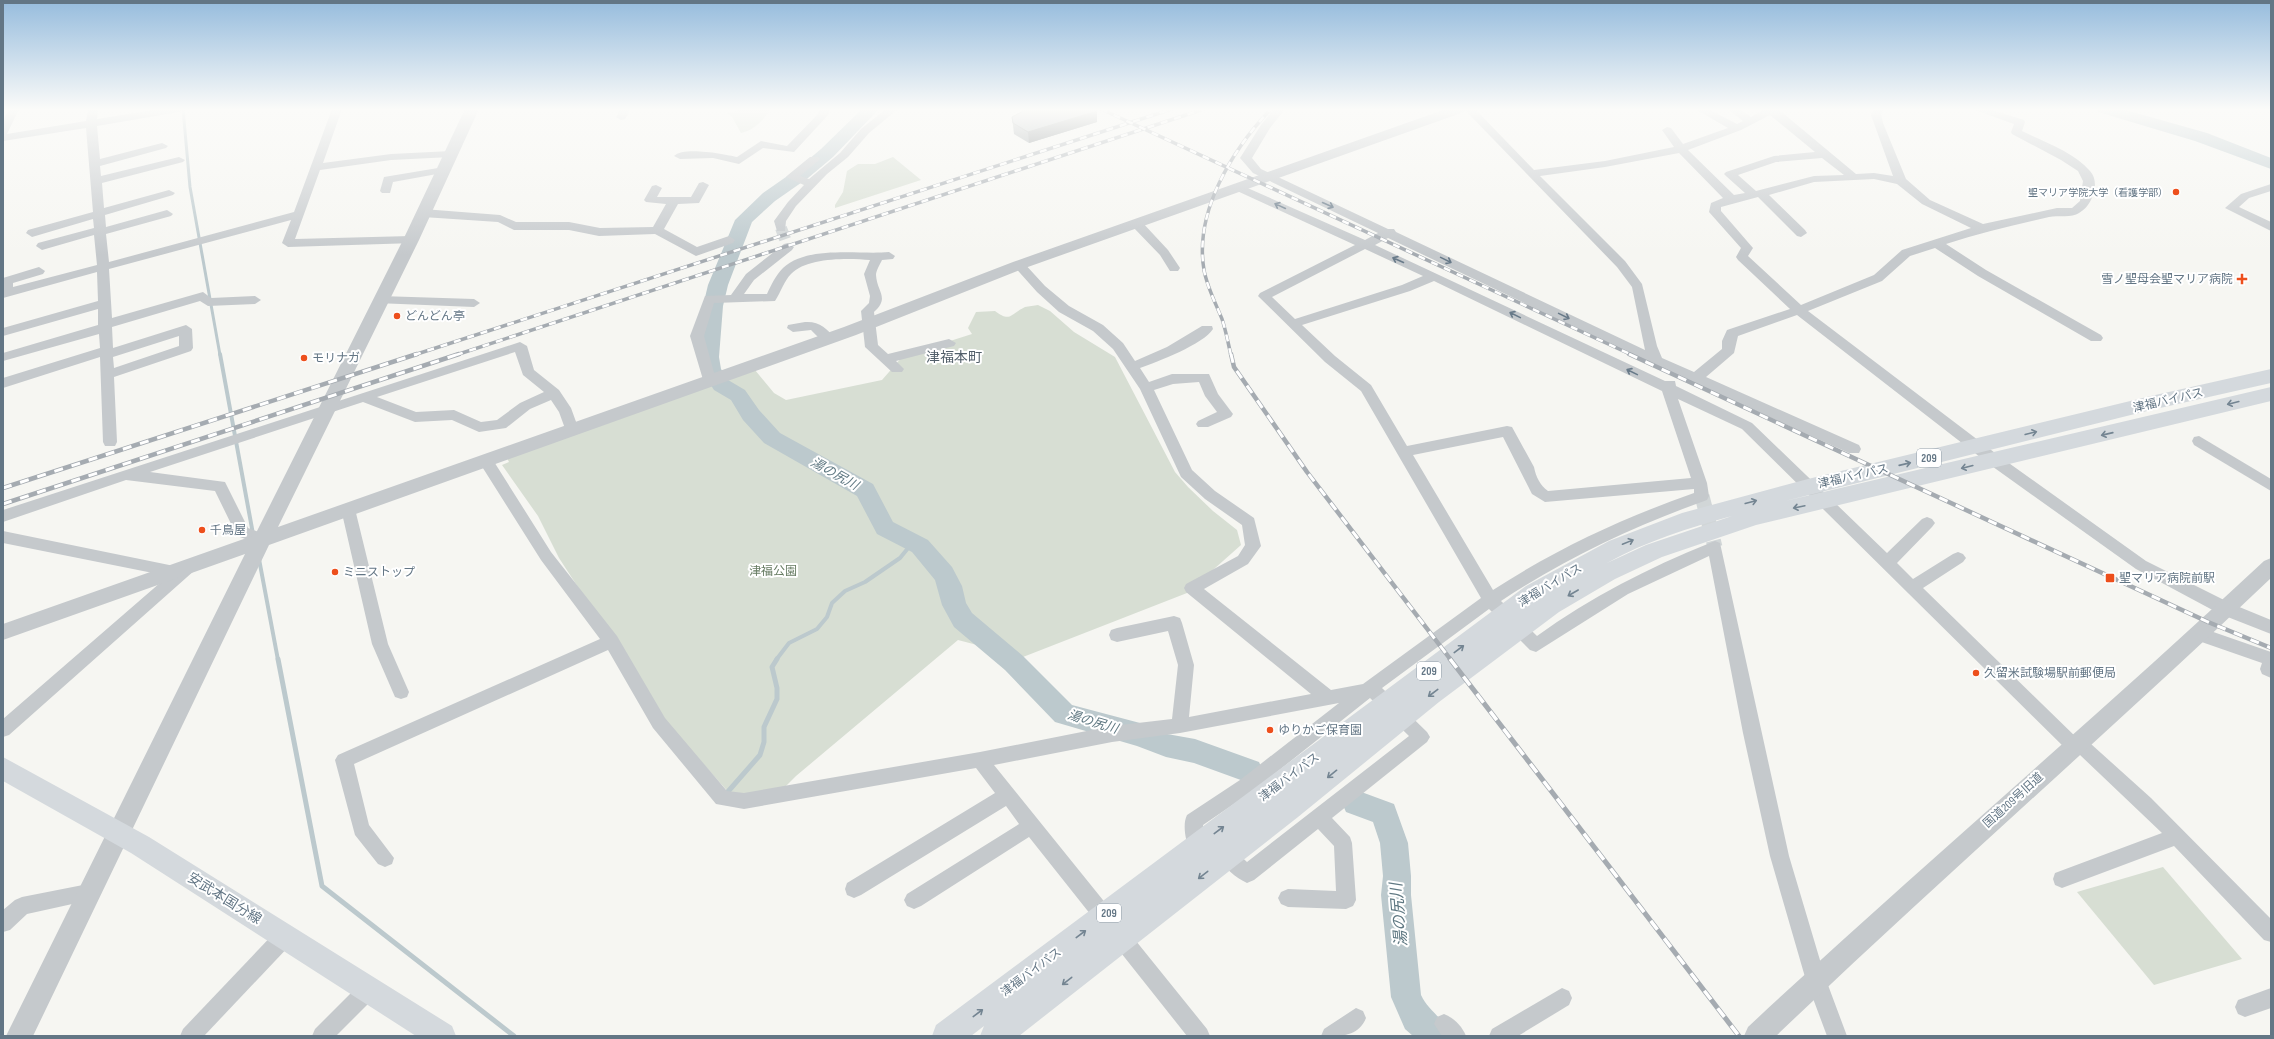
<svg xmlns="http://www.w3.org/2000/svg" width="2274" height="1039" font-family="'Sofia Sans Condensed','Noto Sans JP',sans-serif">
<rect width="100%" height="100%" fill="#f6f6f2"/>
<!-- green -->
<g fill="#d7ded3">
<path d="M 742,109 L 771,109 C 763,120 755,130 741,133 L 732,117 L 727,113 Z"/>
<polygon points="893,157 921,180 835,208 835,205 843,192 847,171 858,164 875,164"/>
<path d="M 1038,305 L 1050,311 L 1074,332 L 1115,357 L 1175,472 L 1188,487 L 1213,511 L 1237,530 L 1241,545 L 1187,593 L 1023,657 L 958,640 L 796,776 L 776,796 L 731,795 L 666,722 L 559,558 L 538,516 L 502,465 L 509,462 L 507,458 L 755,370 L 774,393 L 786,400 L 882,380 L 903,356 L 972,334 L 968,328 L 976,312 L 995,311 C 1011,323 1010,314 1025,307 C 1029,306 1034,306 1038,305 Z"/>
<polygon points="2163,867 2242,959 2154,985 2077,892"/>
</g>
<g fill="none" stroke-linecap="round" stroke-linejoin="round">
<!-- stream-far2 -->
<polyline stroke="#bcc9cd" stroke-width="3" points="183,109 190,187 220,355"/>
<!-- stream-far1 -->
<g stroke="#bcc9cd" stroke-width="4">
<polyline points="220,354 253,534"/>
<polyline points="259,559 278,660"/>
<polyline points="776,660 789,643 817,629 827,617 832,603 845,591 865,582 900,558 913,542"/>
</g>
<!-- stream -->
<g stroke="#bcc9cd" stroke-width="5">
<polyline points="278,659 322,886 514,1036"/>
<polyline points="725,795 760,755 764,742 764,727 777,699 777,688 772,667 777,659"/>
</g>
<!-- river -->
<g fill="#bcc9cd" fill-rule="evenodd">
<polygon points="862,109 879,109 833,157 808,178 775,201 752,222 728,285 723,306 719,357 721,369 728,380 745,390 759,410 780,433 873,484 893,522 928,540 952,567 962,586 966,603 972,613 1023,656 1072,705 1140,723 1167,734 1195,739 1259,762 1263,771 1259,780 1249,783 1194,763 1166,757 1137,746 1055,722 1005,670 954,627 942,605 935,580 912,552 877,534 857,496 764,443 743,420 731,400 714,390 701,370 699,357 703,306 708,285 735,220 763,193 796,170 821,149"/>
<polygon points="2096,109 2122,109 2207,133 2271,158 2271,169 2195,141 2098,112"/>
<path d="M 1356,790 L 1394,804 L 1408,843 L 1411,876 L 1411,895 L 1421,995 C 1429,1012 1445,1019 1452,1036 L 1413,1036 L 1405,1029 L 1391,997 L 1381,895 L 1383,876 L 1380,843 L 1373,822 L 1346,812 L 1342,803 L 1346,794 Z"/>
</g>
<!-- minor-tunnel-far1 -->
<polyline stroke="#d1d6d7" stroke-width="12" stroke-dasharray="12 6" stroke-linecap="butt" points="781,228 788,247"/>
<!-- minor-tunnel -->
<polyline stroke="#d1d6d7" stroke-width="15" stroke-dasharray="15 8" stroke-linecap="butt" points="1702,496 1715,547"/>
<!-- minor -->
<g fill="#c5c9cc" fill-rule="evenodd">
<path d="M 9,109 L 19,109 L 7,134 L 86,121 L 88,109 L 98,109 L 97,119 L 159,109 L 184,109 L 179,112 L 97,126 L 100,159 L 162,143 L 168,146 L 166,148 L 100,166 L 101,176 L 179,157 L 185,160 L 183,162 L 102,183 L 104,208 L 169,190 L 175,193 L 173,195 L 105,215 L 106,227 L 167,210 L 173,214 L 171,216 L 106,234 L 109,262 L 294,212 L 332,109 L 342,109 L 323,163 L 391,154 L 451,151 L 457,154 L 451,157 L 391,160 L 320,170 L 295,239 L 411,236 L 415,237 L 417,240 L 415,243 L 288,247 L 282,243 L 291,220 L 109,269 L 112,318 L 203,292 L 211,298 L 255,296 L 261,300 L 255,304 L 208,306 L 200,301 L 112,327 L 113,348 L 186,325 L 192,329 L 193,348 L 191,351 L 114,377 L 117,442 L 115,446 L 105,446 L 103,442 L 100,357 L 3,388 L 3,378 L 100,348 L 99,334 L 3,361 L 3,353 L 98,325 L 98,309 L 3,336 L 3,328 L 98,301 L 97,272 L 3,298 L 3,278 L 39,267 L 45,271 L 43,274 L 13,283 L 13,287 L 97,265 L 94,235 L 42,250 L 36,246 L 38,243 L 94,228 L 93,219 L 32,237 L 26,233 L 28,230 L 93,212 L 86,128 L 3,141 L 3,121 ZM 179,336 L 179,346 L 114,368 L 113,357 Z"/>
<polygon points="621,109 631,109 625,119 621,120 616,117"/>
<path d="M 819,109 L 829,109 L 829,114 L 794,152 L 763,148 L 739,164 L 713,158 L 680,159 L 674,156 C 683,146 725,154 737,157 L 761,141 L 787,146 L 819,113 Z"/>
<polygon points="886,109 898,109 869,133 848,157 827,174 796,206 786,221 785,231 777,231 774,221 788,202 804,185 786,177 788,175 810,157 818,157 820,159 818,161 800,176 809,179 840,153 861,129"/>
<path d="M 1274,109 L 1285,109 L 1270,128 L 1252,158 L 1261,169 L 1388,229 L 1394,229 L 1396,232 L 1645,350 L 1632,287 L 1617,267 L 1464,109 L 1475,109 L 1534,170 L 1605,161 L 1674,147 L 1662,130 L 1667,127 L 1671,128 L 1683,144 L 1728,128 L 1695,109 L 1708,109 L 1737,124 L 1743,121 L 1728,109 L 1740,109 L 1751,117 L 1765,109 L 1778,109 L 1856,174 L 1874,173 L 1893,176 L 1871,115 L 1874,109 L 1884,109 L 1881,115 L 1883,123 L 1906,179 L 1930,200 L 1983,224 L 2057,208 L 2072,208 L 2080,201 L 2083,181 L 2078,171 L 2061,160 L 2012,134 L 2011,132 L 2014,124 L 1972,109 L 1989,109 L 2024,120 L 2025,122 L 2022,131 C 2044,142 2074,152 2090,171 C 2101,183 2092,206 2079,213 C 2072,218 2058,215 2049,217 C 2014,225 1980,233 1946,244 L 1986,270 L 2101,335 L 2103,338 L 2101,341 L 2091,341 L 1978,276 L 1935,248 L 1910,256 L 1882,281 L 1808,311 L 1999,456 L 2146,561 L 2232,604 L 2271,620 L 2271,634 L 2220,614 L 2136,569 L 1989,464 L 1797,315 L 1738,336 L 1734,353 L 1706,377 L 1859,445 L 1861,449 L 1859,453 L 1849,453 L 1652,364 L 1388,238 L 1375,245 L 1665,381 L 1675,381 L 1676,386 L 1752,423 L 1887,553 L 1922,519 L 1927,517 L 1932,519 L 1935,523 L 1932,527 L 1897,563 L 1913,579 L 1953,554 L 1958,552 L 1963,554 L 1966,558 L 1963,562 L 1923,588 L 2079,740 L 2091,744 L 2151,798 L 2271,919 L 2271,942 L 2264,940 L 2174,846 L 2062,888 L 2055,885 L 2053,879 L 2055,873 L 2162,833 L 2080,755 L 2068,751 L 1742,429 L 1678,399 L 1707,483 L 1709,496 L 1707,500 C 1634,526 1566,558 1501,601 L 1537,636 C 1591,597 1648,568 1710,543 L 1715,541 L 1720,543 L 1789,856 L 1825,977 L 1847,1036 L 1827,1036 L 1805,977 L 1770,856 L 1743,733 L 1709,556 L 1628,594 L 1536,652 L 1530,650 L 1489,609 L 1382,688 L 1427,732 L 1430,737 L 1427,742 L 1332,818 L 1350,837 L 1352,843 L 1356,900 L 1353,906 L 1346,909 L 1288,907 L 1281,904 L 1278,898 L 1281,892 L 1288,889 L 1336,891 L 1334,846 L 1318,829 L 1254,880 L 1247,883 C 1236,878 1223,867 1218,856 L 1220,850 L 1227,847 L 1234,850 L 1247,862 L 1409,736 L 1370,698 L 1253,791 L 1203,825 L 1206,846 L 1204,852 L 1197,855 L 1190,852 C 1186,842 1182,825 1187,815 L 1240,780 L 1339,703 L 1180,733 L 1112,742 L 994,765 L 1207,1029 L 1210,1036 L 1187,1036 L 1029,837 L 921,906 L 914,909 L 907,906 L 904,900 L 907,894 L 1019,824 L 1006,806 L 861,895 L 854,898 L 847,895 L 845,889 L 847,883 L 995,793 L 976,768 L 744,809 L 716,804 L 653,728 L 608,650 L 354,764 L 369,825 L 394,858 L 392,864 L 385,867 L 378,864 L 355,835 L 335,760 L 338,755 L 600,639 L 541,560 L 481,465 L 479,461 L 481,457 L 491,457 L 551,552 L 617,636 L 665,718 L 727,791 L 744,793 L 980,752 L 1112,726 L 1172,719 L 1178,665 L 1168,631 L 1117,642 L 1111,640 L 1109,635 L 1111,630 L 1117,628 L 1174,616 L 1180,618 L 1182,623 L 1194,665 L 1189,717 L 1311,694 L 1186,592 L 1184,588 L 1186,584 L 1238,556 L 1245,545 L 1242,525 L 1205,499 L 1181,477 L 1140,389 L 1113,349 L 1093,331 L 1059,312 L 1037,292 L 1013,265 L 1019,261 L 1023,262 L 1045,286 L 1069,306 L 1103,325 L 1123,343 L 1135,361 L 1167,347 L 1202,326 L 1212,326 L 1213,329 C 1204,344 1157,362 1140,368 L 1149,382 L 1172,374 L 1209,374 L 1218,394 L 1233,414 L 1231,417 L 1208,427 L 1198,427 L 1196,424 L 1198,421 L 1217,412 L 1205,396 L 1199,382 L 1173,384 L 1154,390 L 1192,470 L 1215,491 L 1254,518 L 1261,546 L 1248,564 L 1204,589 L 1331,690 L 1363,684 L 1481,598 L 1361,391 L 1325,362 L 1258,296 L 1260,293 L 1355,245 L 1235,190 L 1233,188 L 1235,186 L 1243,186 L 1365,240 L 1378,233 L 1253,173 L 1240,158 L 1261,125 ZM 1770,115 L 1815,152 L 1774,156 L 1726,172 L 1724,174 L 1726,176 L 1745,193 L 1734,195 L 1688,150 L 1741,130 ZM 1679,153 L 1723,198 L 1711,203 L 1709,212 L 1741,248 L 1736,257 L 1738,260 L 1790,309 L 1727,330 L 1722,341 L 1722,349 L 1694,372 L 1662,358 L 1657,346 L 1642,284 L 1625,261 L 1540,176 L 1605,167 ZM 1822,158 L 1844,175 L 1814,176 L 1756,191 L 1738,175 L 1776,162 ZM 1874,179 L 1897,184 L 1922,204 L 1971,228 L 1902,250 L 1874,275 L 1801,305 L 1748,256 L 1753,248 L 1721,211 L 1721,207 L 1758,197 L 1797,236 L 1801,237 L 1807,233 L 1805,230 L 1769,195 L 1814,182 ZM 1365,249 L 1423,276 L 1402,285 L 1295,319 L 1272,297 ZM 1434,281 L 1662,391 L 1691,478 L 1548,491 C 1540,485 1536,477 1534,467 L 1512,427 L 1507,426 L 1407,446 L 1371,385 L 1335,356 L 1302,325 L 1410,291 ZM 1503,437 L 1532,494 L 1545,502 L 1694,489 L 1694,493 C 1623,518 1556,549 1493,590 L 1413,455 Z"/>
<polygon points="444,167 450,170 448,172 393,182 390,193 382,193 380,191 384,177"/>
<polygon points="703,182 709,185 699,203 678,204 664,229 697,247 729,236 735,240 733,243 696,256 655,234 599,236 569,230 514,230 498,222 423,217 417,213 423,209 500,215 516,222 569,222 600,228 653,227 666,204 646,202 644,200 652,186 656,185 662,188 657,197 691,197 699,183"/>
<polygon points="2271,184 2271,191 2249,198 2239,207 2271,222 2271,231 2225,208 2241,194"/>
<polygon points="1137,220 1141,221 1168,250 1180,268 1178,271 1170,271 1160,255 1133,227 1131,224 1133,221"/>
<path d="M 788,243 L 794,247 L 792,250 L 754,280 L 744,294 L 767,294 C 771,285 776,275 783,268 C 807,245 860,255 889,252 L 895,256 L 893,259 L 882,260 C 880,264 876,271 876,275 C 877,292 890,298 874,312 L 878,345 L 888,354 L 949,339 L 956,343 L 954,346 L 896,361 L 904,369 L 902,372 L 892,372 L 865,347 L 861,311 L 869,303 L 870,296 L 864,274 L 870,260 C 849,258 807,257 791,274 C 784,281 781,292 775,301 L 714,303 L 704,336 L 716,380 L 714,383 L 704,383 L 690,336 L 705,296 L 731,295 L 746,274 L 784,244 Z"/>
<polygon points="380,296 474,299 480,303 474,307 376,303 374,300"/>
<path d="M 805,322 C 819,321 827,328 835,339 L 833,342 L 823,342 L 811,330 L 793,332 L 787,328 L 788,325 Z"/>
<path d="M 520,342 L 527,346 L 534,370 L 559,390 L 571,408 L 579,430 L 577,434 L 567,434 L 559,412 L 551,400 L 530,409 L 506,428 L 479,432 L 452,420 L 415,422 L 363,402 L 150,472 L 225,482 L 248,528 L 267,535 L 270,539 L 267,543 L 262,545 L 237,536 L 215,491 L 126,480 L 3,522 L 3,510 ZM 515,352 L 523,375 L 544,392 L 520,403 L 497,420 L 481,422 L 454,410 L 416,412 L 377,397 Z"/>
<polygon points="2199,436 2271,479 2271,491 2194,445 2192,441 2194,437"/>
<polygon points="348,503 353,505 355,509 388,644 409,692 407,697 401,699 395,697 372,644 341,509 343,505"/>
<polygon points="3,531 179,567 190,560 195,562 198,566 195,570 9,735 3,737 3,719 168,576 3,543"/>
<polygon points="2199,627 2271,652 2271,678 2262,674 2260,669 2262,663 2193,639 2191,634 2193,629"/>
<polygon points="88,884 95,887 97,893 95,899 27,914 10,930 3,932 3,910 15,900 22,897"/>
<polygon points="285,927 292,929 295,936 292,943 204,1036 180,1036 183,1029 278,929"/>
<polygon points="369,979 376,982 379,989 376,996 336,1036 312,1036 315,1029 362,982"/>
<polygon points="1562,988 1569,991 1572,998 1569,1005 1518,1036 1489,1036 1492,1029"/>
<polygon points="2271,988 2271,1008 2245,1017 2238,1014 2235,1007 2238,1000"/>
<path d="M 1356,1008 L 1363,1011 L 1366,1018 C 1358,1038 1339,1036 1321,1036 L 1324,1029 Z"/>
<path d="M 1444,1014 C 1454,1018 1462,1026 1466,1036 L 1442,1036 L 1434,1024 L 1437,1017 Z"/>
</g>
<!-- tertiary -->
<g fill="#c5c9cc" fill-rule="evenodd">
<polygon points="465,109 479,109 419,240 278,527 844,327 1013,262 1446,109 1466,109 1464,112 1025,268 856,335 269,545 33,1036 6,1036 245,554 3,640 3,624 255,535 403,240"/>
<path d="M 2271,558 L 2271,578 C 2108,733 1938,881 1776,1036 L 1744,1036 L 1748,1027 C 1917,869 2095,719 2264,561 Z"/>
</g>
<!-- secondary -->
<polygon fill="#d4d9dd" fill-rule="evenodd" points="3,757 149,837 452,1026 456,1036 416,1036 131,853 3,781"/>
<!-- trunk -->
<path fill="#d4d9dd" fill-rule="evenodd" d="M 2271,369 L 2271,383 L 2151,410 L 1785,501 L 2271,387 L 2271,401 L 1756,525 L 1662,557 L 1615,579 L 1559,612 L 1439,702 L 1298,817 L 1019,1036 L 980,1036 L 984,1026 L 971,1036 L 932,1036 L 936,1025 L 1526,586 L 1609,541 L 1682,513 L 1808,479 L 2151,396 ZM 1732,516 L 1646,545 L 1607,563 C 1646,541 1689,528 1732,516 Z"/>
<!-- rail-far2 casing -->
<g stroke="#a5abb1" stroke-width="3.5">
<g id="rail-far2">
<polyline points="1101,109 1632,355"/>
<polyline points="414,355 1172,109"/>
<polyline points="456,355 1204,109"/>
<path d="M 1231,355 C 1228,343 1226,331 1222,319 C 1216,304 1207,287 1204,270 C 1194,212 1232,150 1271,109"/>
</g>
</g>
<!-- rail-far1 casing -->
<g stroke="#a5abb1" stroke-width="4.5">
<g id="rail-far1">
<polyline points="1231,354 1234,367 1307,472 1451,660"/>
<polyline points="1629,354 2208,622 2271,648"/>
<polyline points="3,488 417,354"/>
<polyline points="3,504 459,354"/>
</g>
</g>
<!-- rail casing -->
<g stroke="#a5abb1" stroke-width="5">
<polyline id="rail" points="1450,659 1739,1036"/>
</g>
<!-- rail-far2 -->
<use href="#rail-far2" stroke="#fff" stroke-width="2.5" stroke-dasharray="7" stroke-linecap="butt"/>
<!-- rail-far1 -->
<use href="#rail-far1" stroke="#fff" stroke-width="3" stroke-dasharray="9" stroke-linecap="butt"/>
<!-- rail -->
<use href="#rail" stroke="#fff" stroke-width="3.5" stroke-dasharray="11" stroke-linecap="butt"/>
</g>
<!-- wall -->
<polygon fill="#949ca0" points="1012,117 1097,122 1029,143 1014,134"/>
<!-- shaded-wall -->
<polygon fill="#787f82" points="1097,111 1097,122 1029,143 1028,132"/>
<!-- building -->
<polygon fill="#acb5ba" stroke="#787f82" points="1027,109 1094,109 1097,111 1028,132 1013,123 1012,117"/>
<!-- one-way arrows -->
<defs><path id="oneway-shaft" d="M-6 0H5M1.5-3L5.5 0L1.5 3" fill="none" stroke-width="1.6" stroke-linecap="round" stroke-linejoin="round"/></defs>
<g stroke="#687a89">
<use href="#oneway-shaft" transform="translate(1328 205) rotate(24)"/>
<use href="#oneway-shaft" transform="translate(1280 206) rotate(-155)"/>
<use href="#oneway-shaft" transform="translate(1398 260) rotate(-156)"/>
<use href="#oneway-shaft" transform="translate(1446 260) rotate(26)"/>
<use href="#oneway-shaft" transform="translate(1515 315) rotate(-154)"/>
<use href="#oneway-shaft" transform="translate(1564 316) rotate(26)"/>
<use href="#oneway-shaft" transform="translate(1632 372) rotate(-154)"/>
</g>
<g stroke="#748592">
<use href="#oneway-shaft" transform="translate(2233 403) rotate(166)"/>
<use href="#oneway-shaft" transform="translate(2031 433) rotate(-14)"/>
<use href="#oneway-shaft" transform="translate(2107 434) rotate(167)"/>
<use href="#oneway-shaft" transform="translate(1905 464) rotate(-13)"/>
<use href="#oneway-shaft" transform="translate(1967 467) rotate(166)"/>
<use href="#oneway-shaft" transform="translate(1751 502) rotate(-15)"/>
<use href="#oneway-shaft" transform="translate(1799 507) rotate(168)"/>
<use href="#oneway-shaft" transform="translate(1628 542) rotate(-22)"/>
<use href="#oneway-shaft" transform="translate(1573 593) rotate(150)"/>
<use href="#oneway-shaft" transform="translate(1459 649) rotate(-37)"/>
<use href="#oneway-shaft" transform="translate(1433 693) rotate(143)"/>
<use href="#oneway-shaft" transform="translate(1332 774) rotate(141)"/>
<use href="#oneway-shaft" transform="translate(1219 830) rotate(-37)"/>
<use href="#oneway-shaft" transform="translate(1203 875) rotate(142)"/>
<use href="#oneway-shaft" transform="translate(1081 934) rotate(-37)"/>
<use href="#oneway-shaft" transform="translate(1067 981) rotate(142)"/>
<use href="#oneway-shaft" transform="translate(978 1013) rotate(-37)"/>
</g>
<!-- sky -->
<linearGradient id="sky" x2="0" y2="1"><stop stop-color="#96bcdd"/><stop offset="0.43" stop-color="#fbfbf9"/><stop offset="1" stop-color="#fbfbf9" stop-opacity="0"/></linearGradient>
<rect width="2274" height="255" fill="url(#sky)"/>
<!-- markers -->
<g fill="#ed4f1c" stroke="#fff" stroke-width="1.5">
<circle cx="2176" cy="192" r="4"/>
<path d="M2240 273h4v4h4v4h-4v4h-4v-4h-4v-4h4z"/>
<circle cx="397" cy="316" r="4"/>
<circle cx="304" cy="358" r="4"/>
<circle cx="202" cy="530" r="4"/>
<circle cx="335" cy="572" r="4"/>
<rect x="2105" y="573" width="10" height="10" rx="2"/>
<circle cx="1976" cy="673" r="4"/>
<circle cx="1270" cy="730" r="4"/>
</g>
<g text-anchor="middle" stroke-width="4" stroke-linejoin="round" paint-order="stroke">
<!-- far-poi labels -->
<g font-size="10" fill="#637685" stroke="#fff" text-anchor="end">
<text x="2168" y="196">聖マリア学院大学（看護学部）</text>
</g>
<!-- shield labels -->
<g fill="#fff" stroke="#929faa" stroke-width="1">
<rect x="1917" y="449" width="24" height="18" rx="3"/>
<rect x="1417" y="662" width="24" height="18" rx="3"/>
<rect x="1097" y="904" width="24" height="18" rx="3"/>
</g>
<g font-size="11" font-weight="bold" fill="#637685">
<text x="1929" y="462">209</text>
<text x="1429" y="675">209</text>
<text x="1109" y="917">209</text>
</g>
<!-- poi labels -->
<g font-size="12" fill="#637685" stroke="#fff" text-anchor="start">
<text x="2233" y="283" text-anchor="end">雪ノ聖母会聖マリア病院</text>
<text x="405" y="320">どんどん亭</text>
<text x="312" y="362">モリナガ</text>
<text x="210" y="534">千鳥屋</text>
<text x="343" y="576">ミニストップ</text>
<text x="2119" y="582">聖マリア病院前駅</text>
<text x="1984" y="677">久留米試験場駅前郵便局</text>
<text x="1278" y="734">ゆりかご保育園</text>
</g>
<!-- street labels -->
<g font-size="12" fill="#637685" stroke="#fff">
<text transform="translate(2168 400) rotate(-13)" y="4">津福バイパス</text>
<text transform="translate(1853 476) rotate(-13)" y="4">津福バイパス</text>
<text transform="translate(1550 585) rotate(-31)" y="4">津福バイパス</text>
<text transform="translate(1289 777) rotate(-37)" y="4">津福バイパス</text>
<text transform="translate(2013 800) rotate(-42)" y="4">国道209号旧道</text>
<text transform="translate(1031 972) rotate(-37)" y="4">津福バイパス</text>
</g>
<!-- park labels -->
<g font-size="12" fill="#677c63" stroke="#fff">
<text x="773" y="575">津福公園</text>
</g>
<!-- water labels -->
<g font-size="13" font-style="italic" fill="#5f7882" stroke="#fff">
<text transform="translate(835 473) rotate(29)" y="5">湯の尻川</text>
<text transform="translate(1093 721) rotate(17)" y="5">湯の尻川</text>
</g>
<!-- quarter labels -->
<g font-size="14" fill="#525f6a" stroke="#fff">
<text x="954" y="362">津福本町</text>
</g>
<!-- near-street labels -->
<g font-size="14" fill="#637685" stroke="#fff">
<text transform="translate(225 898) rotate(32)" y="5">安武本国分線</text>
</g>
<!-- near-water labels -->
<g font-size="16" font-style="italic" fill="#5f7882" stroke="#fff">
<text transform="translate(1398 915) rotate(-95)" y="6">湯の尻川</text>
</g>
</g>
<!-- border -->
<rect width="2274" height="1039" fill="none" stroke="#637685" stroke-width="8"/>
</svg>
